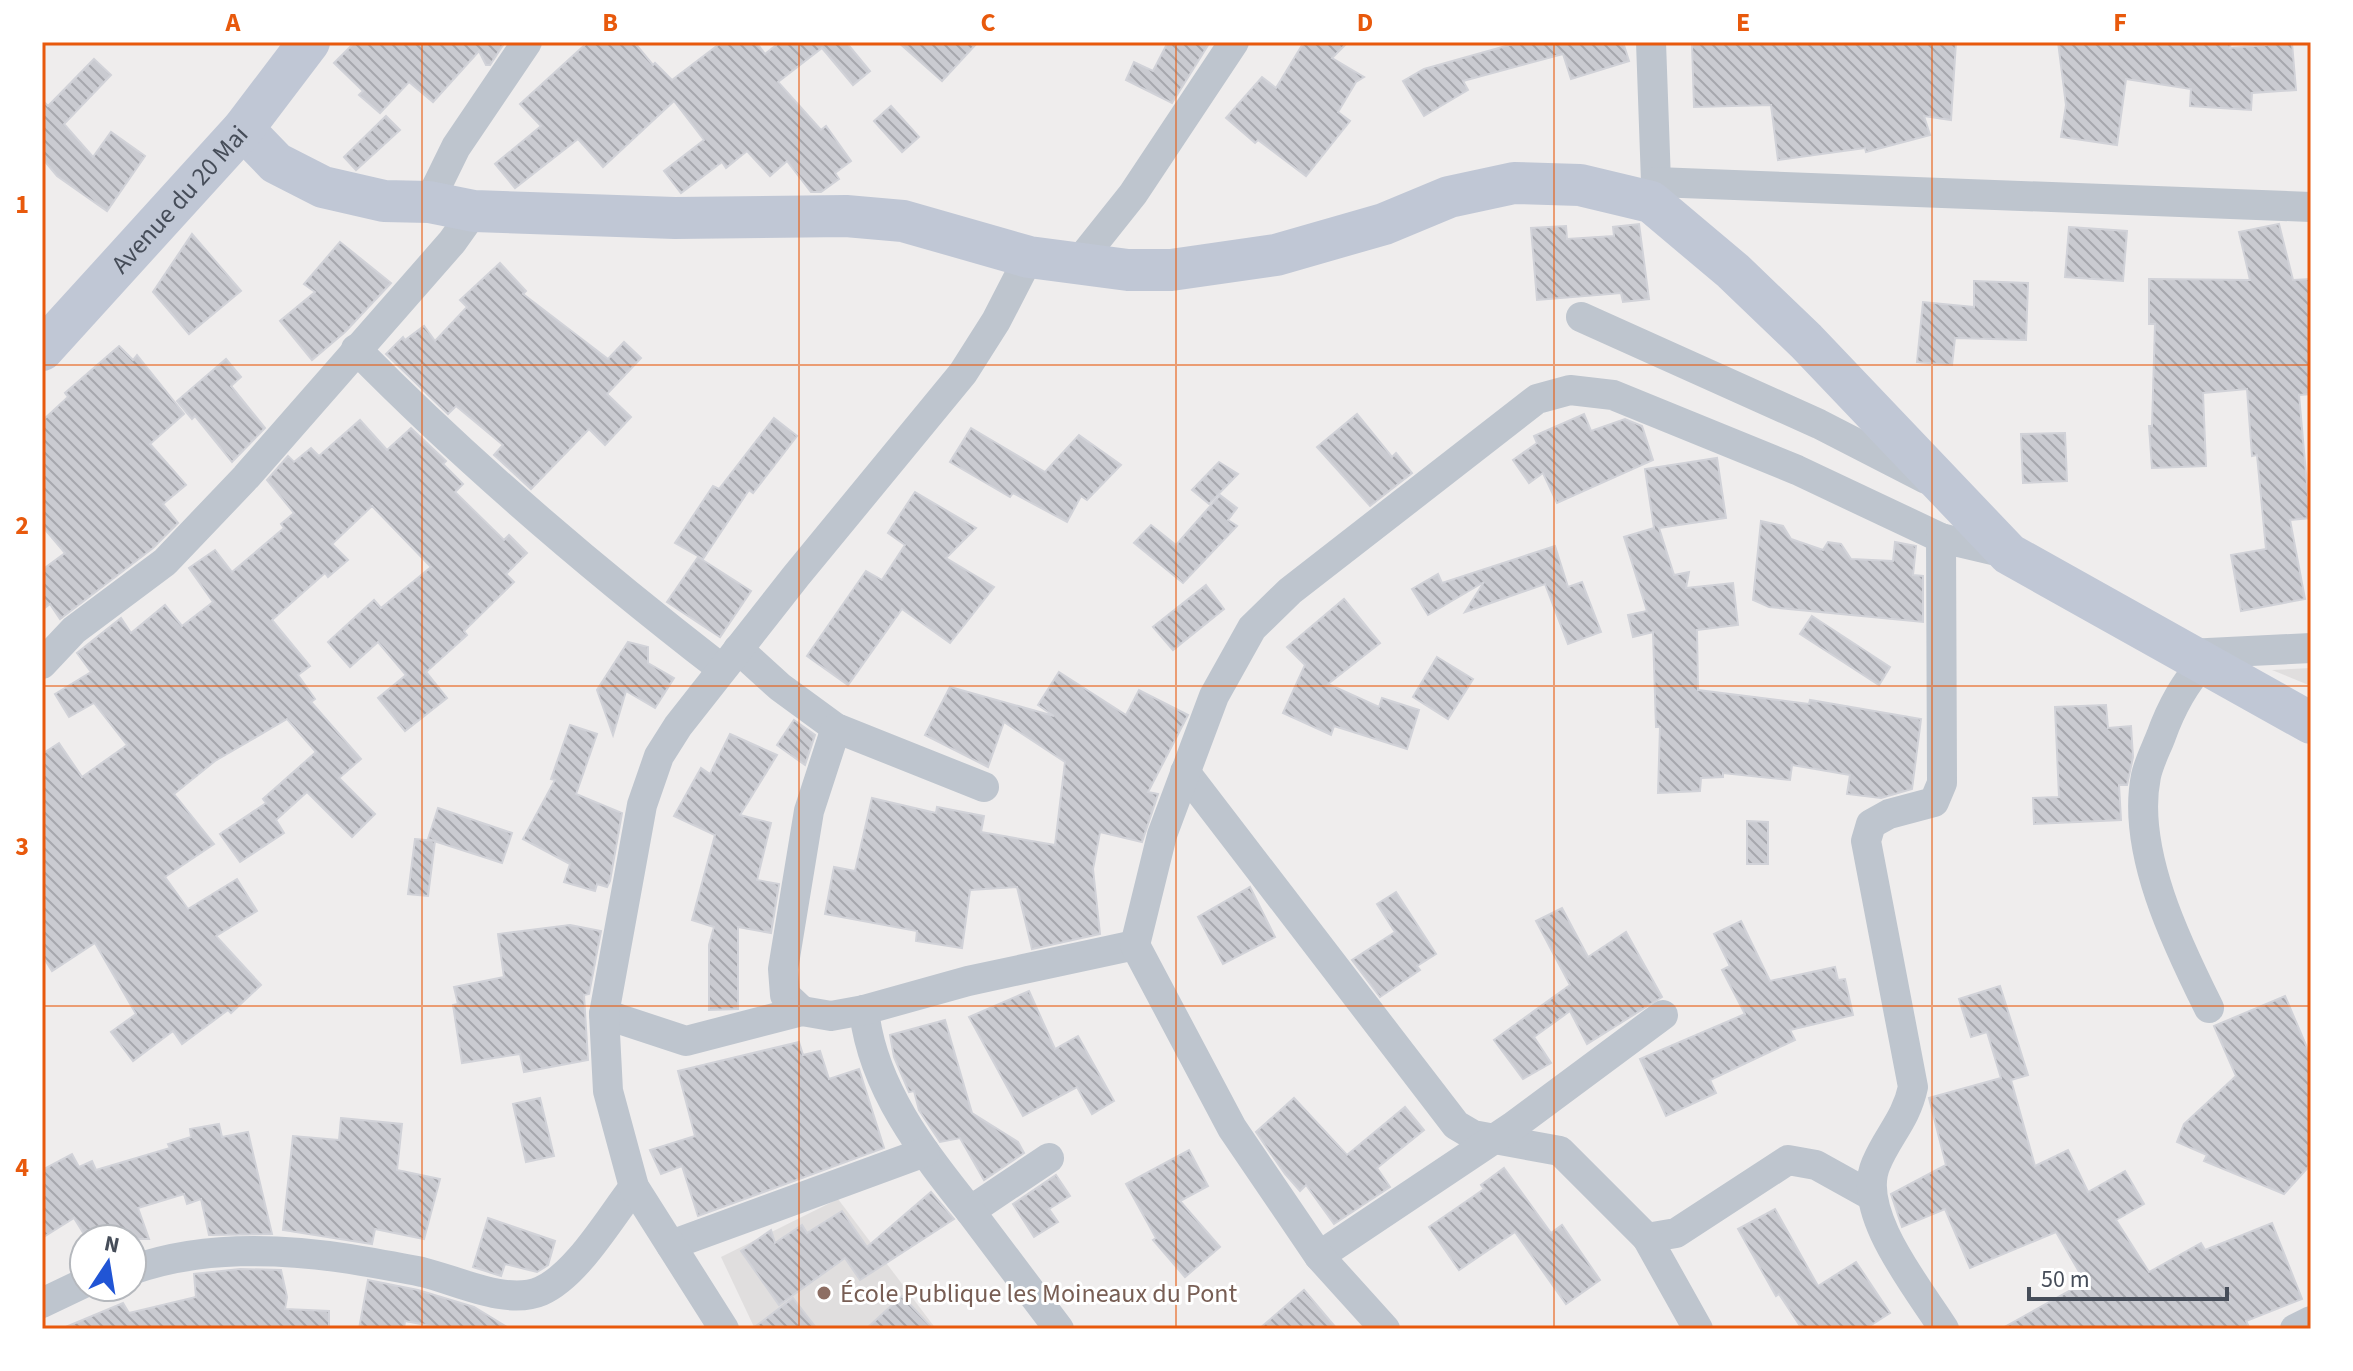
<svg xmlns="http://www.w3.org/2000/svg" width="2353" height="1371" font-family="'Source Sans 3',sans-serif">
<defs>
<pattern id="building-back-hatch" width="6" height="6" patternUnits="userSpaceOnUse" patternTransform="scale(2)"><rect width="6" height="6" fill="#cacbd1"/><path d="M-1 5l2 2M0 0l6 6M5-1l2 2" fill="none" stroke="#a6a7ad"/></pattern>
</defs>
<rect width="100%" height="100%" fill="#efeded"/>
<!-- education -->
<g fill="#e0dede">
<polygon points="2311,668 2311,686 2272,670"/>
<polygon points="838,1199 936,1329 755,1329 721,1257"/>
</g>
<!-- building -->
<g fill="url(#building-back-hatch)" stroke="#d1d2d8" stroke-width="2">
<polygon points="355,42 505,42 490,65 486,65 479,51 433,102 409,82 380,113 359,95 363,91 334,63"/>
<polygon points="588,42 634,42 653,65 655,63 672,80 722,42 756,42 765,54 780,42 846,42 870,71 853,85 822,48 778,82 821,130 826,126 851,161 835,173 839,179 821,192 811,192 787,161 770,176 747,151 726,168 722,162 681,193 664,171 704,140 674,101 603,167 578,139 515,188 495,164 541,126 520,104"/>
<polygon points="898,42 978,42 942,81"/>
<polygon points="1168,42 1210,42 1172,103 1126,80 1134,62 1153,71"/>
<polygon points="1304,42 1348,42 1332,58 1364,77 1356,82 1338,112 1350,121 1306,176 1258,140 1255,143 1226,118 1262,77 1276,88"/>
<polygon points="1520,42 1623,42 1629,61 1571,79 1563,54 1463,81 1468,90 1424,116 1403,81 1424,69"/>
<polygon points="1956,42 1951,120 1924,116 1930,135 1866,152 1865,148 1778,160 1771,105 1694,107 1692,43"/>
<polygon points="2058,42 2231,42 2230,48 2292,43 2296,90 2252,93 2251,110 2190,106 2191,89 2126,79 2117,145 2061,137 2066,105"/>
<polygon points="94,59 111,75 64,124 93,157 111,132 145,156 107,211 57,176 42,158 42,100 48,106"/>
<polygon points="891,106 919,137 902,152 874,121"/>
<polygon points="386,116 400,130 356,170 344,157"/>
<polygon points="1639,224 1649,299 1623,302 1621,293 1537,300 1531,228 1566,226 1567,239 1614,236 1613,227"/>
<polygon points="2279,224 2293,280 2311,279 2311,394 2299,395 2310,518 2290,520 2305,599 2241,611 2231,555 2266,549 2257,455 2252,456 2247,389 2203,393 2206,466 2152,468 2149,426 2152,426 2155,324 2149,324 2149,279 2250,280 2239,232"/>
<polygon points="2069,227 2127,231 2123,281 2065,277"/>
<polygon points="192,234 241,291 189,334 153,292"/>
<polygon points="340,242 391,283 345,332 312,360 280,321 315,292 304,284"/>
<polygon points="500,263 526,291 523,294 608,359 624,342 641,358 607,394 631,417 605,445 589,429 531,489 494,455 503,445 456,406 448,414 386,354 403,337 405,340 424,326 435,341 467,307 460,300"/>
<polygon points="1974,281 2028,283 2026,340 1955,338 1952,365 1917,362 1923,302 1974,307"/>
<polygon points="119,346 133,360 137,355 184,414 150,444 186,485 163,504 178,523 153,548 60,619 50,604 42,610 42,570 65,553 42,526 42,421 68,397 65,393"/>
<polygon points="226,359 241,377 231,386 265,428 232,462 195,416 192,419 177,401"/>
<polygon points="1357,414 1392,457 1396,453 1412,473 1370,506 1317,447"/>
<polygon points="1584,414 1591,431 1625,419 1642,426 1653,460 1557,503 1543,473 1529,483 1513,460 1537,443 1534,436"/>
<polygon points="774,418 797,436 753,493 749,490 703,559 675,543 713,486 719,489"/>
<polygon points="360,420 387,450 411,428 446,461 443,464 463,484 455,492 504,540 509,535 527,553 506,574 514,582 464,631 467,635 426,672 447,698 405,731 378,698 406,675 378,642 350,667 328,642 374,600 381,608 431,567 372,506 332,544 348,560 328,577 325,573 272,620 310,666 298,675 315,699 311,702 361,759 339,778 375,814 352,837 307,792 276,820 284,833 240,862 220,834 266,803 263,799 316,752 287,719 215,761 174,794 214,844 165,877 188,909 237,879 257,911 216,936 261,985 231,1013 228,1010 182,1044 173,1031 133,1061 111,1032 136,1014 95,943 52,971 42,955 42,754 59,743 82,777 127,745 94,703 69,717 55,694 91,672 77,653 121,618 131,633 165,605 182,626 213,602 189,568 215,550 232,572 284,528 281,524 294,513 267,480 288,456 294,462 311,448 319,456"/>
<polygon points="971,428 1045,472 1079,435 1121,465 1087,500 1081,496 1067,522 1013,493 1010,497 950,462"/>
<polygon points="2065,433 2067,481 2023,483 2021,434"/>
<polygon points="1717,458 1726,518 1659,528 1674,575 1689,572 1686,588 1733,583 1738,625 1697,630 1698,690 1809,704 1810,700 1921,719 1912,789 1881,798 1847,794 1850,775 1792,765 1790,780 1723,773 1723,777 1701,778 1700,791 1658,793 1660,727 1656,727 1653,632 1633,637 1628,615 1647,611 1624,537 1654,528 1645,469"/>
<polygon points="1219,462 1238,474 1209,504 1192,490"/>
<polygon points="915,492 976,528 946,558 994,587 950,643 902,609 848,685 807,656 866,571 882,580 905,545 888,533"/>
<polygon points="1220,495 1237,508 1228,520 1237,526 1183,583 1134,543 1151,525 1176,545"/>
<polygon points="1761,521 1783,526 1791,539 1823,550 1828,542 1841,544 1851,559 1893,561 1895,542 1916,546 1913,575 1923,576 1923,622 1769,607 1753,600"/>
<polygon points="1555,546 1568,587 1582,582 1601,632 1568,644 1545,584 1465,612 1484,582 1428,615 1412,589 1438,574 1442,583"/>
<polygon points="698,557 751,591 720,637 667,602"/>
<polygon points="1206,585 1224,609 1173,650 1153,627"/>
<polygon points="1344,599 1380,643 1328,684 1379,707 1382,698 1419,710 1407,749 1334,726 1331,735 1283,713 1305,665 1287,647"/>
<polygon points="1812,616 1890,667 1879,685 1800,634"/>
<polygon points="628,642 648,647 648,663 674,678 655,708 626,691 613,735 597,690"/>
<polygon points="1437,657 1473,679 1448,719 1413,697"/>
<polygon points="1059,672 1126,715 1139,690 1188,715 1148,792 1158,794 1142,842 1100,832 1093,869 1100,934 1032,949 1017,887 970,890 962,948 916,941 917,931 825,914 834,867 855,871 872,798 936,813 937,807 984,816 981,832 1055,845 1065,762 1004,722 988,767 925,735 950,687 1054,716 1038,705"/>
<polygon points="2106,705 2108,728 2131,726 2133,757 2127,785 2119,785 2121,820 2034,824 2033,798 2059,797 2055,707"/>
<polygon points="794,720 815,735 805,765 777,745"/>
<polygon points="570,725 597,734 576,794 622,813 610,881 607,887 597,884 595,891 564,882 570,864 523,839 555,780 551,779"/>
<polygon points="730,734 777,755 740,815 771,823 757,880 779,884 771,933 738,927 738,1009 709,1010 709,945 714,927 692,920 715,835 674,816 701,768 710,774"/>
<polygon points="438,808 512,833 502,863 428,839"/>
<polygon points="1747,821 1768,822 1768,864 1747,864"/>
<polygon points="415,839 435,841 428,896 408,894"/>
<polygon points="1250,887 1275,937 1223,964 1198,917"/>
<polygon points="1396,892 1436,954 1417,966 1420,970 1380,997 1352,960 1395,932 1377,904"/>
<polygon points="1562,908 1588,957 1626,932 1662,997 1587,1044 1570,1011 1534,1037 1551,1063 1523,1079 1494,1040 1570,985 1536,921"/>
<polygon points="1741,921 1770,981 1835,967 1838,980 1845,979 1853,1015 1790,1030 1795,1040 1710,1080 1716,1093 1666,1116 1640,1059 1745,1014 1722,970 1730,966 1714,934"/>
<polygon points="570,925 601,931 589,994 584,995 588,1060 524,1072 520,1054 462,1063 453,1005 458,1004 454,987 504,977 498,934"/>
<polygon points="2000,986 2028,1075 2011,1080 2035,1166 2068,1150 2088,1192 2125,1171 2144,1204 2116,1220 2149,1272 2201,1243 2205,1250 2272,1223 2302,1299 2246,1321 2250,1329 2001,1329 2085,1282 2056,1232 1970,1268 1945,1209 1902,1227 1891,1194 1946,1165 1929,1098 2001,1078 1987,1032 1971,1037 1959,999"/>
<polygon points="1029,991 1055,1049 1078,1036 1114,1101 1092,1114 1077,1087 1023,1116 969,1017"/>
<polygon points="2285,996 2311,1057 2311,1164 2284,1194 2204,1161 2207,1155 2177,1142 2184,1124 2236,1076 2214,1026"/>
<polygon points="945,1020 972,1113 1018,1142 1024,1153 984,1180 960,1138 940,1142 919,1110 914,1091 909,1092 894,1057 890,1035"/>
<polygon points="799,1042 803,1055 820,1051 829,1079 859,1069 884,1148 698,1216 682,1166 661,1174 650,1150 695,1136 678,1071"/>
<polygon points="540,1098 554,1156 526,1162 513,1104"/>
<polygon points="1294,1098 1347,1155 1405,1107 1424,1130 1377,1168 1390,1187 1334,1224 1306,1185 1300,1191 1285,1174 1256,1132"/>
<polygon points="341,1118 402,1124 397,1170 440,1179 424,1239 375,1229 372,1244 283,1230 293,1136 339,1140"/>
<polygon points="219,1124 222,1137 248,1132 272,1234 209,1235 201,1199 187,1204 184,1194 138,1208 149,1239 87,1239 74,1218 42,1238 42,1170 72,1154 79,1167 92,1161 96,1170 170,1148 168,1144 191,1137 190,1129"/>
<polygon points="1189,1150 1208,1186 1180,1201 1220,1247 1185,1277 1153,1240 1156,1238 1126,1184"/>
<polygon points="1504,1168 1551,1233 1562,1225 1600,1280 1566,1304 1515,1232 1459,1270 1429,1227 1484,1189 1481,1185"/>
<polygon points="1056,1175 1070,1196 1049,1209 1058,1222 1034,1237 1013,1204"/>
<polygon points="931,1192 954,1219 860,1280 845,1258 779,1305 741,1251 771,1230 775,1243 802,1225 807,1233 842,1211 867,1247"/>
<polygon points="1775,1209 1818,1286 1856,1262 1890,1313 1865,1329 1802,1329 1779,1294 1776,1296 1738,1229"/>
<polygon points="488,1218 555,1241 548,1265 537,1272 505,1264 501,1276 473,1267"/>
<polygon points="240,1269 281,1270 287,1297 285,1309 329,1311 329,1329 61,1329 123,1303 129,1313 196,1297 194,1274"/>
<polygon points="368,1280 418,1290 474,1307 510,1329 447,1329 405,1321 404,1329 359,1329"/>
<polygon points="1304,1290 1337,1329 1259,1329"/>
<polygon points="902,1296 933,1329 866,1329"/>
<polygon points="793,1298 817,1329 752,1329"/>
</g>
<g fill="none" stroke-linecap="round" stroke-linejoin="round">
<!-- street -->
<g stroke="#bec5ce" stroke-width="30">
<polyline points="1651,42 1656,182"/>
<polyline points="429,202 456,147 527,42"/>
<polyline points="1651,202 1656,182 2311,207"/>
<polyline points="1078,263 1133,194 1234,42"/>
<polyline points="1581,317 1819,424 1926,479"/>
<path d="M 356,349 C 470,465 594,570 722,669"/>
<polyline points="738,649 780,687 836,728 984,787"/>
<polyline points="2188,654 2311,648"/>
<path d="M 2203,663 C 2184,684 2171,708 2161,736 C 2156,749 2149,762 2146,776 C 2131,850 2177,944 2209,1008"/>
<polyline points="42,664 74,630 165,562 246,477 452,242 474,211"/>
<polyline points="1185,772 1456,1125 1473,1135 1560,1151 1647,1238 1676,1233 1788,1160 1816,1165 1870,1195"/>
<path d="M 864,1010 C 872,1087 923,1152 970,1211 L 1049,1158"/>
<polyline points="802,1011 785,995 783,969 809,811 836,728"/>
<polyline points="604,1014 686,1041 802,1011 831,1016 864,1010 968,981 1135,945"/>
<polyline points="970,1211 1059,1329"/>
<polyline points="1647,1238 1698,1329"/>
<polyline points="671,1245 925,1152"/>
<polyline points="1319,1256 1512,1127 1663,1015"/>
<path d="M 132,1270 C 199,1246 280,1248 350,1259 C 374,1263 398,1267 422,1272 C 456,1280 507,1306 541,1291 C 577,1275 609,1219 634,1187"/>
<polyline points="42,1303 84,1283"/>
<polyline points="724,1329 634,1187 608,1091 604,1014 642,805 659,756 678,726 796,576 963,373 996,321 1029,257"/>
<polyline points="1385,1329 1319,1256 1232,1128 1135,945 1162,835 1214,696 1252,628 1290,591 1537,399 1570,390 1613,395 1797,470 1941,538"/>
<path d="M 1944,1329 C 1919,1289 1855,1212 1876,1164 C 1888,1135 1906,1120 1913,1087 L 1866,841 L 1871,824 L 1889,814 L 1934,802 L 1942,783 L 1941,538 L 2009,554"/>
<polyline points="2295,1329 2311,1321"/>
</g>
<!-- secondary -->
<g stroke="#c0c7d5" stroke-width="42">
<polyline points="243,129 276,163 323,187 384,201 429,202 474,211 675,218 846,216 903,221 1029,257 1128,270 1171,270 1276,255 1384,224 1449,197 1514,183 1580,185 1651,202 1733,271 1806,341 2009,554 2311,723"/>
<path id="s1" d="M 42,350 L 243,129 L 309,42"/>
</g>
</g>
<!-- grid -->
<path fill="none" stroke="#e8590c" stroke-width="2" stroke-opacity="0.55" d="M 422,42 L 422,1329M 799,42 L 799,1329M 1176,42 L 1176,1329M 1554,42 L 1554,1329M 1932,42 L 1932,1329M 42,365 L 2311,365M 42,686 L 2311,686M 42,1006 L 2311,1006"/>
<!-- markers -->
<circle fill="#8d6e63" stroke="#fff" stroke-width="3" cx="824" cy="1293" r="8"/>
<g text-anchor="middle" stroke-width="6" stroke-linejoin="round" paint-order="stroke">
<!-- street labels -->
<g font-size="26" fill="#464d59" stroke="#fff">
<text dy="9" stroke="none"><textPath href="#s1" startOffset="204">Avenue du 20 Mai</textPath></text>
</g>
<!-- education labels -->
<g font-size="26" fill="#785e54" stroke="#fff" text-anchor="start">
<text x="840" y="1302">École Publique les Moineaux du Pont</text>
</g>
</g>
<!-- border -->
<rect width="2353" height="1371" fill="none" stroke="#ffffff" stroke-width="88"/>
<!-- north arrow -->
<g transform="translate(108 1263) rotate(12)"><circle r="38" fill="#ffffff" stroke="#b5b8bd" stroke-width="2"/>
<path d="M0-6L14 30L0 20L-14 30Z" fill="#2155d5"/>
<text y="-12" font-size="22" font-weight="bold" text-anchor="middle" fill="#464d59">N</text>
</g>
<!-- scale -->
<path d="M2029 1287v12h198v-12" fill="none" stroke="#464d59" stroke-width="4"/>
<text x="2041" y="1287" font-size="24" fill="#464d59" stroke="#ffffff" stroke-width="6" paint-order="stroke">50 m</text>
<rect x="44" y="44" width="2265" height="1283" fill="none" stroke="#e8590c" stroke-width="3"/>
<g font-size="26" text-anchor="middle" font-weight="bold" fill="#e8590c">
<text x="233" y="31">A</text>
<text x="610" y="31">B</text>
<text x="988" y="31">C</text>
<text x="1365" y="31">D</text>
<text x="1743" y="31">E</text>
<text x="2120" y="31">F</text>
<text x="22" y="213">1</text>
<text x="22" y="534">2</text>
<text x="22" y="855">3</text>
<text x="22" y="1176">4</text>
</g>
</svg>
